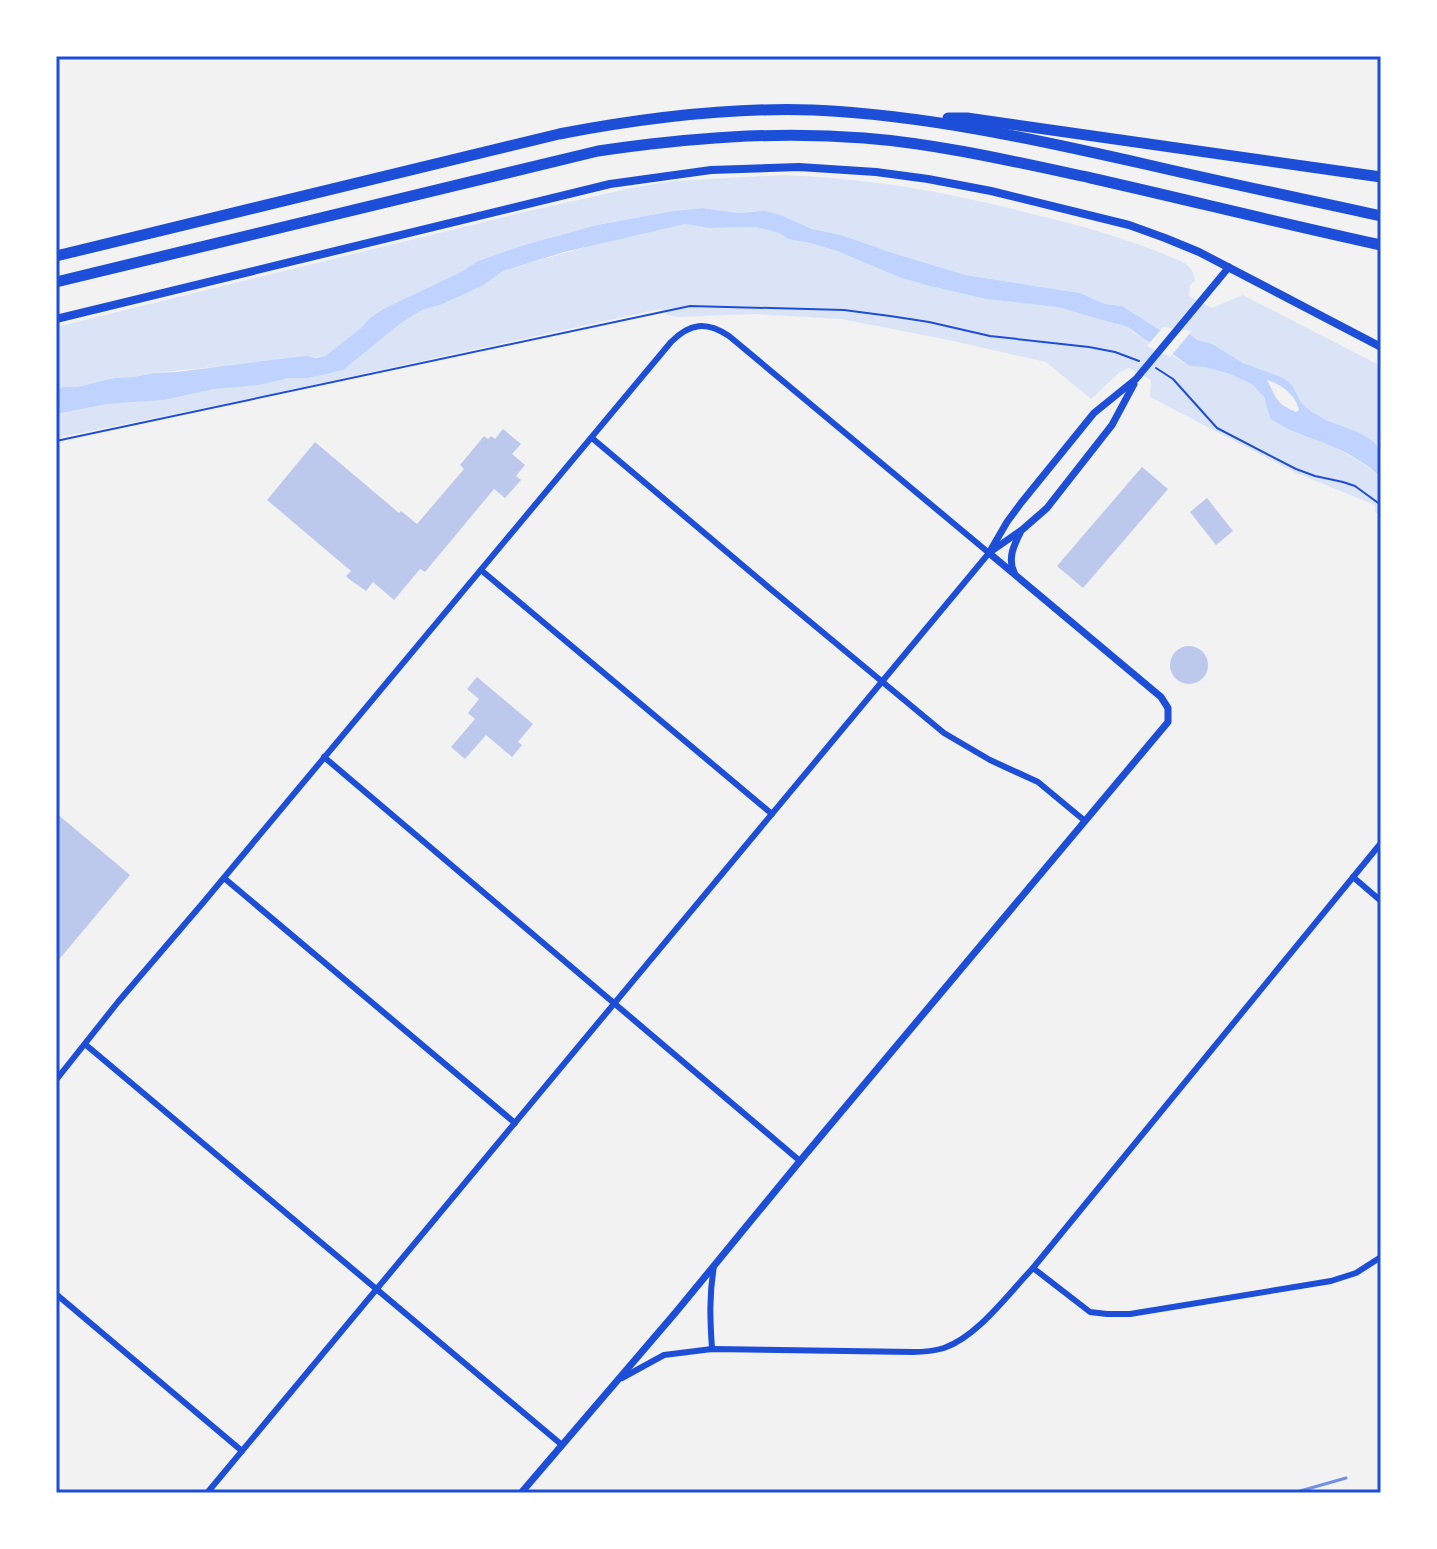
<svg xmlns="http://www.w3.org/2000/svg" width="1437" height="1549" font-family="'Exo 2',sans-serif">
<rect width="100%" height="100%" fill="#f2f2f2"/>
<!-- green -->
<g fill="#dbe4f7">
<path d="M 783,175 C 870,178 953,193 1037,215 C 1087,227 1135,241 1183,262 C 1190,267 1194,271 1195,281 L 1190,285 L 1189,296 L 1212,308 L 1243,295 L 1381,366 L 1381,450 L 1373,441 L 1358,432 L 1326,420 L 1311,411 L 1301,403 L 1284,378 L 1243,363 L 1212,344 L 1197,340 L 1190,334 L 1160,330 L 1122,306 L 1105,304 L 1080,293 L 965,275 L 893,253 L 841,235 L 812,229 L 783,216 L 752,211 L 738,213 L 703,208 L 673,211 L 597,225 L 524,245 L 478,261 L 461,272 L 383,309 L 370,318 L 361,328 L 325,356 L 154,373 L 134,377 L 114,378 L 77,387 L 64,387 L 56,389 L 56,327 L 524,212 L 636,187 L 673,181 Z"/>
<path d="M 685,224 L 710,228 L 756,227 L 779,233 L 788,239 L 810,243 L 837,251 L 899,277 L 930,286 L 986,299 L 1057,307 L 1129,327 L 1134,333 L 1190,366 L 1204,367 L 1227,373 L 1252,384 L 1264,397 L 1270,417 C 1308,435 1350,450 1381,478 L 1381,516 L 1375,512 L 1375,505 L 1296,473 L 1150,397 L 1151,380 L 1129,368 L 1120,372 L 1091,399 L 1046,362 L 949,340 L 841,319 L 754,314 L 678,317 L 668,315 L 660,309 L 239,401 L 56,438 L 56,414 L 107,404 L 164,400 L 214,389 L 289,378 L 308,378 L 363,353 L 401,323 L 422,310 L 440,305 L 482,286 L 503,271 L 599,243 Z"/>
</g>
<!-- water -->
<path fill="#bfd3fe" fill-rule="evenodd" d="M 703,208 L 738,213 L 765,211 L 783,216 L 812,229 L 841,235 L 893,253 L 965,275 L 1080,293 L 1105,304 L 1122,306 L 1160,330 L 1190,334 L 1197,340 L 1212,344 L 1243,363 L 1284,378 L 1292,385 L 1301,403 L 1311,411 L 1326,420 L 1358,432 L 1373,441 L 1381,450 L 1381,478 L 1369,467 L 1347,453 L 1327,444 L 1290,430 L 1274,421 L 1270,418 L 1264,397 L 1252,384 L 1227,373 L 1204,367 L 1190,366 L 1174,355 L 1144,339 L 1128,327 L 1057,307 L 986,299 L 930,286 L 899,277 L 837,251 L 810,243 L 788,239 L 779,233 L 756,227 L 710,228 L 685,224 L 564,252 L 503,271 L 482,286 L 440,305 L 422,310 L 401,323 L 343,370 L 308,378 L 289,378 L 258,385 L 214,389 L 164,400 L 107,404 L 56,414 L 56,389 L 64,387 L 77,387 L 114,378 L 134,377 L 154,373 L 177,372 L 288,358 L 307,356 L 316,358 L 325,356 L 361,328 L 370,318 L 383,309 L 461,272 L 478,261 L 524,245 L 597,225 L 673,211 ZM 1267,380 C 1281,384 1296,395 1299,410 L 1296,412 C 1275,403 1277,398 1267,380 Z"/>
<!-- pier -->
<polygon fill="#f2f2f2" points="1163,327 1192,331 1170,357 1147,346"/>
<!-- building -->
<g fill="#bdc9ec">
<polygon points="503,429 521,444 512,454 525,465 516,476 521,480 505,498 494,489 425,572 420,569 394,600 373,582 366,591 349,579 346,576 351,571 267,500 315,442 399,513 401,511 417,524 464,469 460,465 484,436 488,439 491,436 495,439"/>
<polygon points="1142,467 1168,489 1083,588 1057,566"/>
<polygon points="1207,498 1233,531 1216,545 1190,512"/>
<circle cx="1189" cy="665" r="19"/>
<polygon points="477,677 533,724 518,742 522,745 512,757 486,735 465,759 451,747 475,719 468,713 479,699 467,689"/>
<polygon points="56,813 130,875 56,963"/>
</g>
<g fill="none" stroke-linecap="round" stroke-linejoin="round">
<!-- path -->
<g stroke="#1d4ed8" stroke-width="2">
<polyline points="1156,368 1173,379 1217,428 1296,469 1315,476 1343,482 1355,486 1381,505"/>
<polyline points="56,441 690,306 844,310 890,316 929,322 990,336 1089,347 1115,352 1139,361"/>
</g>
<!-- minor -->
<g stroke="#1d4ed8" stroke-width="6">
<polyline points="592,438 773,591 944,733 990,760 1038,782 1085,821"/>
<polyline points="481,570 772,814"/>
<polyline points="324,757 800,1161"/>
<polyline points="1353,877 1381,901"/>
<polyline points="224,878 515,1123"/>
<polyline points="86,1045 562,1445"/>
<path d="M 56,1080 L 118,1002 L 202,904 L 671,342 C 690,323 706,321 729,336 L 989,553 L 207,1493"/>
<polyline points="1033,1268 1090,1312 1107,1314 1130,1314 1331,1281 1356,1273 1381,1257"/>
<polyline points="56,1294 242,1451"/>
<path d="M 712,1349 C 710,1319 709,1295 714,1266"/>
<path d="M 622,1378 L 664,1355 L 712,1349 L 913,1352 C 923,1352 934,1351 944,1348 C 978,1336 1008,1294 1033,1268 L 1381,843"/>
</g>
<!-- tertiary -->
<g stroke="#1d4ed8" stroke-width="7">
<polyline points="993,550 1023,529 1047,508 1112,425 1134,384"/>
<polyline points="989,553 1007,522 1021,503 1094,413 1136,379 1229,267"/>
<path d="M 1014,572 C 1007,558 1015,543 1021,531"/>
<polyline points="521,1493 676,1312 800,1161 1168,722 1168,708 1161,697 989,553"/>
</g>
<!-- secondary -->
<polyline stroke="#1d4ed8" stroke-width="8" points="56,319 610,184 711,170 799,167 876,172 928,179 991,191 1129,225 1165,238 1199,252 1381,347"/>
<!-- motorway -->
<g stroke="#1d4ed8" stroke-width="11">
<polyline points="948,118 967,118 1381,177"/>
<path d="M 56,256 L 559,134 C 643,118 728,107 813,110 C 927,115 1038,140 1149,165 C 1226,183 1304,199 1381,216"/>
<path d="M 56,282 L 598,151 C 687,138 774,131 864,138 C 940,144 1016,162 1091,178 C 1188,200 1284,224 1381,245"/>
</g>
<!-- rail -->
<polyline stroke="#7290e2" stroke-width="3" points="1293,1493 1346,1478"/>
</g>
<!-- border -->
<rect width="1437" height="1549" fill="none" stroke="#ffffff" stroke-width="116"/>
<rect x="58" y="58" width="1321" height="1433" fill="none" stroke="#1d4ed8" stroke-width="3"/>
</svg>
